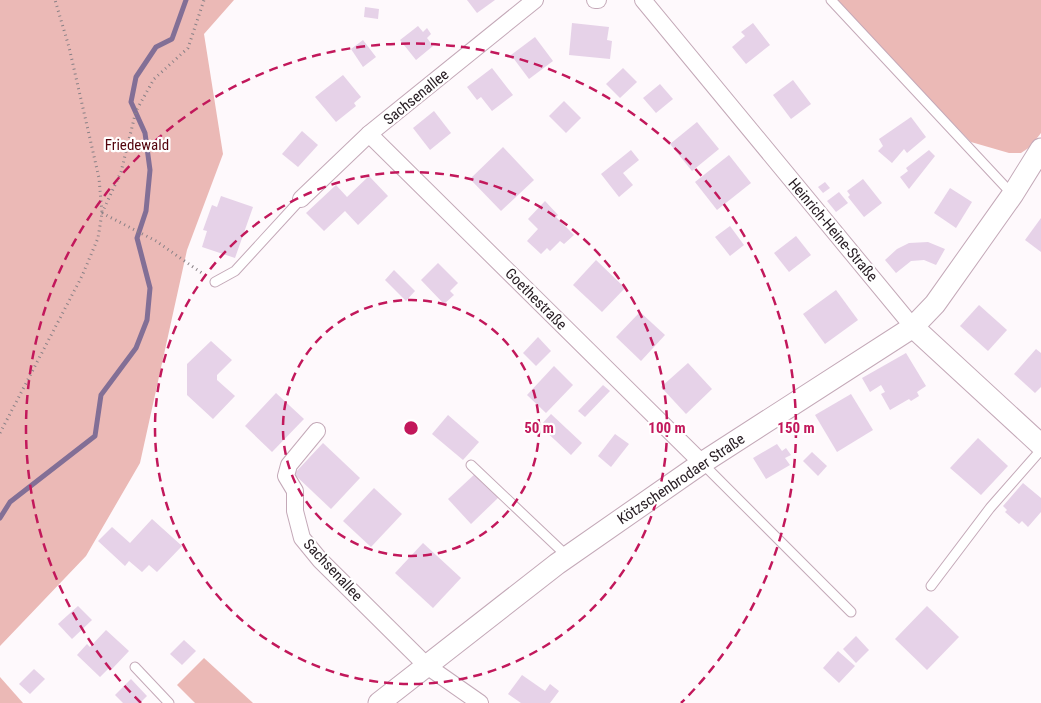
<svg xmlns="http://www.w3.org/2000/svg" width="1041" height="703" font-family="'Roboto Condensed',sans-serif">
<rect width="100%" height="100%" fill="#fef9fc"/>
<!-- green -->
<g fill="#ebb9b6">
<polygon points="0,0 234,0 204,34 223,154 187,250 140,463 86,556 0,646"/>
<polygon points="833,0 1041,0 1041,133 1030,147 1021,153 1009,153 971,142"/>
<polygon points="204,658 253,703 195,703 177,685"/>
<polygon points="0,677 23,703 0,703"/>
</g>
<g fill="none" stroke-linecap="round" stroke-linejoin="round">
<!-- stream -->
<polyline stroke="#826f96" stroke-width="5" points="0,518 10,502 95,436 101,395 136,348 147,320 150,288 137,238 146,211 150,170 145,133 131,102 136,77 156,47 172,39 186,0"/>
</g>
<!-- building -->
<g fill="#e6d2e8">
<polygon points="467,0 495,0 477,13"/>
<polygon points="365,7 379,9 378,19 364,17"/>
<polygon points="572,23 609,27 607,40 612,41 610,59 569,55"/>
<polygon points="753,23 770,45 746,64 732,47 745,36 741,32"/>
<polygon points="418,26 423,32 427,28 431,34 427,38 433,46 416,60 400,40"/>
<polygon points="535,37 553,61 529,79 511,55"/>
<polygon points="363,40 376,57 363,67 351,49"/>
<polygon points="492,68 513,95 492,111 481,97 477,100 467,87"/>
<polygon points="623,68 637,82 620,98 606,84"/>
<polygon points="343,75 361,97 354,103 356,106 336,122 315,97"/>
<polygon points="793,80 811,104 791,119 773,95"/>
<polygon points="660,84 673,99 656,113 643,98"/>
<polygon points="564,101 581,118 566,133 549,116"/>
<polygon points="434,111 451,133 430,150 413,128"/>
<polygon points="911,117 926,137 907,153 904,149 892,163 878,151 883,146 879,139"/>
<polygon points="697,122 719,149 692,171 670,144"/>
<polygon points="302,131 318,145 298,167 282,154"/>
<polygon points="503,147 534,180 501,211 470,179"/>
<polygon points="631,150 639,160 623,173 633,185 619,197 601,174"/>
<polygon points="929,150 935,156 909,189 900,177 908,171 906,168"/>
<polygon points="729,155 751,183 717,210 695,182"/>
<polygon points="369,176 388,196 358,225 345,211 324,231 306,213 336,185 347,197"/>
<polygon points="863,179 882,203 864,217 848,197 850,195 847,191"/>
<polygon points="825,182 830,188 823,193 818,187"/>
<polygon points="950,188 972,202 956,228 934,213"/>
<polygon points="839,192 848,203 836,212 827,201"/>
<polygon points="221,196 253,207 235,258 202,247 207,231 203,230 212,205 217,207"/>
<polygon points="545,201 558,215 556,217 574,235 564,244 560,241 550,251 547,248 541,254 527,241 538,229 528,219"/>
<polygon points="1041,218 1041,252 1025,240"/>
<polygon points="730,226 744,245 730,256 715,237"/>
<polygon points="796,236 811,255 789,272 774,253"/>
<polygon points="928,242 945,249 936,265 924,260 911,261 896,273 885,260 897,249 909,243"/>
<polygon points="596,260 625,288 602,312 573,285"/>
<polygon points="438,263 458,283 450,291 454,295 444,304 421,280"/>
<polygon points="394,270 415,291 406,301 385,280"/>
<polygon points="836,290 858,320 825,344 803,314"/>
<polygon points="979,305 1007,330 988,351 960,326"/>
<polygon points="640,312 665,335 641,361 616,337"/>
<polygon points="538,337 551,351 536,366 523,353"/>
<polygon points="211,341 232,360 217,375 217,380 235,396 213,419 187,395 187,364"/>
<polygon points="1036,349 1041,353 1041,387 1035,393 1014,374"/>
<polygon points="906,353 926,386 917,392 919,396 911,401 909,399 890,410 881,394 885,392 881,385 870,392 862,378"/>
<polygon points="688,363 712,389 686,414 661,387"/>
<polygon points="554,366 573,385 546,413 527,395"/>
<polygon points="603,385 610,391 585,417 578,411"/>
<polygon points="276,393 304,419 272,452 245,426"/>
<polygon points="851,394 873,430 837,452 815,415"/>
<polygon points="551,414 582,443 571,455 540,426"/>
<polygon points="448,415 479,442 463,460 432,434"/>
<polygon points="615,434 629,444 611,467 598,456"/>
<polygon points="978,438 1008,466 981,495 950,468"/>
<polygon points="323,443 360,478 331,509 294,474"/>
<polygon points="777,444 782,451 786,448 791,455 785,458 790,465 766,479 753,458"/>
<polygon points="812,452 827,466 818,476 803,461"/>
<polygon points="476,473 499,497 471,524 448,499"/>
<polygon points="1023,483 1041,498 1041,512 1028,527 1022,521 1019,524 1005,512 1007,510 1003,506"/>
<polygon points="374,488 402,514 371,547 343,521"/>
<polygon points="152,519 182,546 157,572 149,565 142,572 129,561 125,566 98,541 112,527 130,543"/>
<polygon points="423,543 461,578 433,608 395,573"/>
<polygon points="78,606 92,620 72,639 58,624"/>
<polygon points="927,606 959,637 927,670 895,639"/>
<polygon points="106,630 129,651 112,669 110,667 100,677 77,655 87,644 90,647"/>
<polygon points="856,636 869,650 856,663 843,649"/>
<polygon points="184,640 196,651 182,665 170,654"/>
<polygon points="838,651 855,666 839,683 823,668"/>
<polygon points="34,669 45,679 30,694 19,684"/>
<polygon points="522,675 545,691 550,684 559,691 550,703 521,703 508,694"/>
<polygon points="131,679 147,696 140,703 123,703 115,695"/>
</g>
<g fill="none" stroke-linecap="round" stroke-linejoin="round">
<!-- service casing -->
<g stroke="#c4a9b8" stroke-width="11">
<g id="service">
<polyline points="831,0 1012,194"/>
<polyline points="215,282 235,271 301,199"/>
<polyline points="702,463 851,612"/>
<polyline points="471,465 567,556"/>
<polyline points="931,586 990,508 1041,450"/>
<polyline points="135,667 169,703"/>
</g>
</g>
<!-- minor casing -->
<g stroke="#c4a9b8" stroke-width="18">
<g id="minor">
<polyline points="595,0 598,0"/>
<polyline points="643,0 913,327"/>
<polyline points="369,134 702,463"/>
<polyline points="301,199 369,134 535,0"/>
<polyline points="317,431 289,465 286,476 295,491 295,511 302,538 320,560 427,666 480,703"/>
</g>
</g>
<!-- tertiary casing -->
<g stroke="#c4a9b8" stroke-width="23">
<g id="tertiary">
<polyline points="913,327 1041,445"/>
<polyline points="379,703 557,564 702,463 913,327 935,304 1013,194 1041,149"/>
</g>
</g>
<!-- path -->
<g stroke="#898186" stroke-width="3" stroke-dasharray="1 4" stroke-linecap="butt">
<polyline points="102,213 121,172 136,111 154,79 188,48 204,0"/>
<polyline points="102,213 156,241 206,276"/>
<polyline points="0,433 82,276 98,238 102,213 99,178 69,47 55,0"/>
</g>
<!-- service -->
<use href="#service" stroke="#fff" stroke-width="9"/>
<!-- minor -->
<use href="#minor" stroke="#fff" stroke-width="16"/>
<!-- tertiary -->
<use href="#tertiary" stroke="#fff" stroke-width="21"/>
</g>
<!-- distance rings -->
<g fill="none" stroke="#c2185b" stroke-width="2.5" stroke-dasharray="9 6">
<circle cx="411" cy="428" r="128"/>
<circle cx="411" cy="428" r="256"/>
<path d="M141 703A385 385 0 1 1 681 703"/>
</g>
<g text-anchor="middle" stroke-width="4.5" stroke-linejoin="round" paint-order="stroke">
<!-- street labels -->
<g font-size="15" fill="#261c22" stroke="#fff">
<text transform="translate(416 97) rotate(-39)" y="5">Sachsenallee</text>
<text transform="translate(833 230) rotate(50)" y="5">Heinrich-Heine-Straße</text>
<text transform="translate(536 299) rotate(45)" y="5">Goethestraße</text>
<text transform="translate(681 479) rotate(-34)" y="5">Kötzschenbrodaer Straße</text>
<text transform="translate(333 570) rotate(47)" y="5">Sachsenallee</text>
</g>
<!-- park labels -->
<g font-size="15" fill="#53040d" stroke="#fff">
<text x="137" y="150">Friedewald</text>
</g>
</g>
<circle cx="411" cy="428" r="8" fill="#c2185b" stroke="#fff" stroke-width="2.5"/>
<g font-size="15" text-anchor="middle" font-weight="bold" fill="#c2185b" stroke="#fff" stroke-width="4.5" stroke-linejoin="round" paint-order="stroke">
<text x="539" y="433">50 m</text>
<text x="667" y="433">100 m</text>
<text x="796" y="433">150 m</text>
</g>
</svg>
